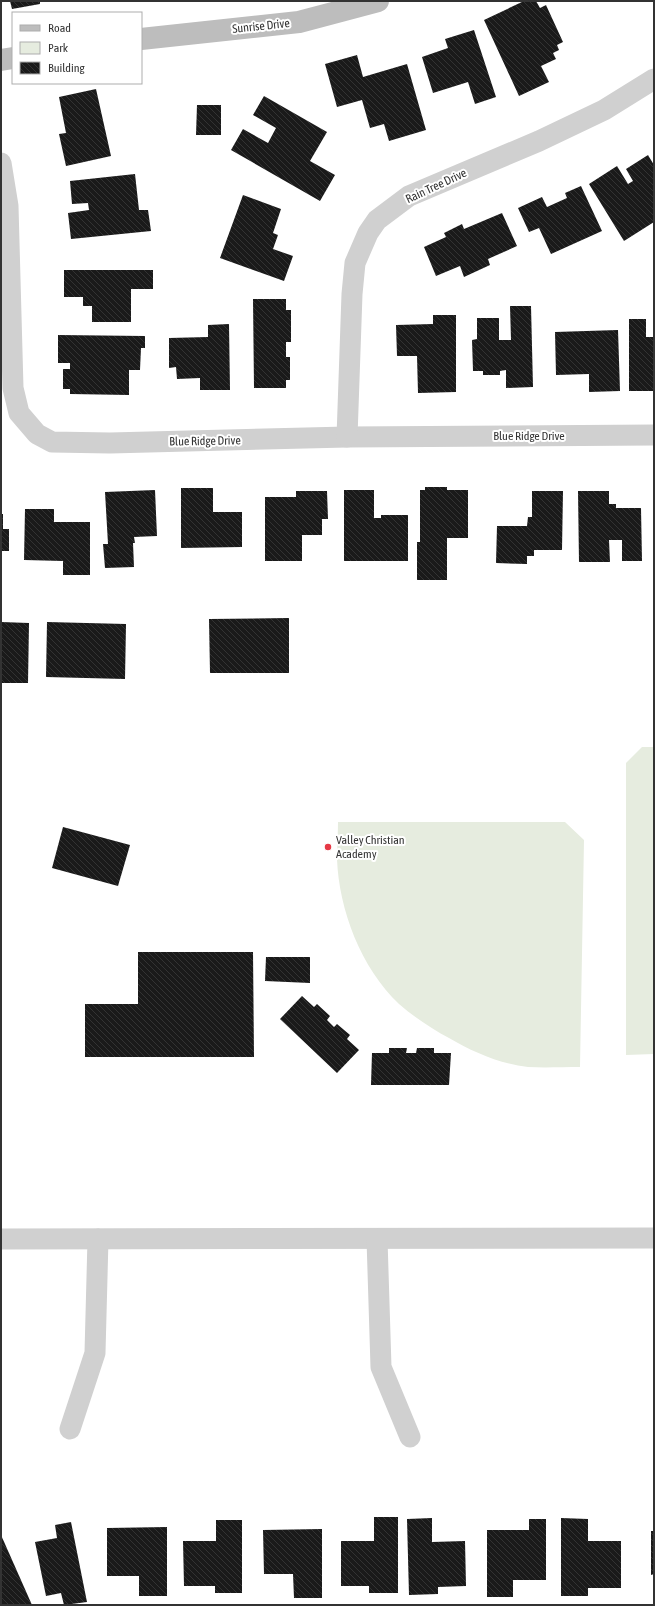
<svg xmlns="http://www.w3.org/2000/svg" width="655" height="1606" font-family="'Asap Condensed',sans-serif">
<defs>
<pattern id="building-back-hatch" width="6" height="6" patternUnits="userSpaceOnUse"><rect width="6" height="6" fill="#1a1a1a"/><path d="M-1 5l2 2M0 0l6 6M5-1l2 2" fill="none" stroke="#333"/></pattern>
</defs>
<rect width="100%" height="100%" fill="#fff"/>
<!-- green -->
<g fill="#e6ecdf">
<polygon points="642,747 654,747 654,1054 626,1055 626,763"/>
<path d="M 338,822 L 565,822 L 584,840 L 580,1067 C 563,1067 545,1068 528,1067 C 500,1064 473,1052 449,1038 C 432,1029 414,1017 399,1004 C 361,968 339,910 337,859 C 337,847 338,834 338,822 Z"/>
</g>
<!-- building -->
<g fill="url(#building-back-hatch)">
<polygon points="10,1 40,1 40,4 12,9"/>
<polygon points="524,1 536,1 540,8 546,5 563,42 557,45 559,50 553,53 556,59 541,66 549,82 519,96 484,20"/>
<polygon points="474,30 496,97 475,104 468,82 433,93 422,57 448,48 445,39"/>
<polygon points="357,55 363,77 407,64 426,130 389,141 384,124 370,128 362,100 337,107 325,64"/>
<polygon points="96,89 111,156 66,166 59,134 66,133 59,97"/>
<polygon points="264,96 327,132 310,161 335,175 320,201 231,150 243,129 268,143 276,128 253,115"/>
<polygon points="197,105 221,105 221,135 196,135"/>
<polygon points="648,155 654,165 654,222 624,241 589,184 617,166 628,184 633,181 626,169"/>
<polygon points="135,174 139,210 148,210 151,231 71,239 68,213 89,210 88,203 72,204 70,181"/>
<polygon points="581,186 602,231 551,254 539,228 529,232 518,208 542,197 547,207 567,198 565,193"/>
<polygon points="243,195 281,209 273,233 278,235 273,249 293,256 284,281 220,258"/>
<polygon points="502,213 517,246 488,259 490,265 464,277 460,266 436,276 424,247 446,237 444,233 462,224 464,229"/>
<polygon points="64,270 153,270 153,289 131,289 131,322 92,322 92,306 83,306 83,297 64,297"/>
<polygon points="253,299 286,299 286,310 291,310 291,342 286,342 286,357 290,357 290,380 286,380 286,388 254,388"/>
<polygon points="510,306 531,306 533,387 506,388 506,370 500,371 500,375 483,375 483,371 473,371 472,340 477,339 477,318 499,318 499,340 511,340"/>
<polygon points="433,315 456,315 456,392 418,393 417,356 397,356 396,325 433,324"/>
<polygon points="629,319 646,319 646,337 654,337 654,391 629,391"/>
<polygon points="229,324 230,390 200,390 200,378 177,379 176,367 169,368 169,338 208,337 208,325"/>
<polygon points="618,330 620,391 589,392 589,374 556,375 555,332"/>
<polygon points="58,335 145,336 145,348 141,348 140,370 129,370 129,395 70,394 70,389 63,389 63,369 70,369 70,363 58,363"/>
<polygon points="425,487 447,487 447,490 468,490 468,538 447,538 447,580 417,580 417,542 420,542 420,490 425,490"/>
<polygon points="181,488 213,488 213,512 242,512 242,547 181,548"/>
<polygon points="155,490 157,536 134,537 135,543 133,543 134,567 105,568 103,544 108,544 105,492"/>
<polygon points="344,490 374,490 374,518 381,518 381,515 408,515 408,561 344,561"/>
<polygon points="296,491 327,491 328,519 322,519 322,535 302,535 302,561 265,561 265,497 296,497"/>
<polygon points="532,491 563,491 562,550 534,550 534,556 527,556 527,564 496,563 497,526 527,526 528,517 532,517"/>
<polygon points="578,491 609,491 609,504 616,504 616,508 641,508 642,561 622,561 622,540 609,540 610,562 579,562"/>
<polygon points="25,509 54,509 54,522 90,522 90,575 63,575 63,561 24,560"/>
<polygon points="1,514 3,514 3,529 9,529 9,551 1,551"/>
<polygon points="289,618 289,673 210,673 209,619"/>
<polygon points="1,622 29,623 28,683 1,683"/>
<polygon points="47,622 126,624 125,679 46,677"/>
<polygon points="63,827 130,845 118,886 52,868"/>
<polygon points="138,952 253,952 254,1057 85,1057 85,1004 138,1004"/>
<polygon points="266,957 310,957 310,983 265,981"/>
<polygon points="302,996 314,1007 317,1004 330,1016 327,1020 334,1027 337,1024 350,1035 347,1039 359,1050 337,1073 280,1019"/>
<polygon points="389,1048 407,1048 406,1053 416,1053 417,1048 434,1048 434,1053 451,1053 449,1085 371,1085 372,1053 389,1053"/>
<polygon points="374,1517 398,1517 398,1593 369,1593 369,1586 341,1586 341,1541 374,1541"/>
<polygon points="432,1518 432,1542 465,1541 466,1586 438,1587 438,1594 409,1595 407,1519"/>
<polygon points="561,1518 588,1519 588,1541 621,1541 621,1588 588,1588 588,1596 561,1596"/>
<polygon points="529,1519 546,1519 546,1580 513,1580 513,1597 487,1597 487,1530 529,1530"/>
<polygon points="216,1520 242,1520 242,1593 215,1593 215,1586 184,1586 183,1541 216,1541"/>
<polygon points="71,1522 87,1602 64,1605 61,1593 46,1596 35,1542 57,1538 55,1525"/>
<polygon points="167,1527 167,1596 139,1596 139,1576 107,1576 107,1528"/>
<polygon points="322,1529 322,1598 294,1598 293,1574 264,1574 263,1530"/>
<polygon points="651,1531 654,1531 654,1574 651,1575"/>
<polygon points="1,1535 32,1605 1,1605"/>
</g>
<g fill="none" stroke-linecap="round" stroke-linejoin="round">
<!-- street -->
<g stroke="#d0d0d0" stroke-width="21">
<polyline points="1,163 8,206 13,388 19,413 37,434 52,442 110,443 347,437 654,435"/>
<polyline points="347,437 352,294 355,263 368,233 377,220 409,196 539,141 604,110 654,79"/>
<polyline points="1,1239 654,1238"/>
<polyline points="377,1239 381,1367 410,1437"/>
<polyline points="70,1429 95,1353 98,1239"/>
</g>
<!-- secondary -->
<g stroke="#bdbdbd" stroke-width="22">
<polyline points="141,39 299,22 378,1"/>
<polyline points="1,60 13,58"/>
</g>
</g>
<!-- markers -->
<circle fill="#e63946" stroke="#fff" stroke-width="1.5" cx="328" cy="847" r="4"/>
<g text-anchor="middle" stroke-width="4" stroke-linejoin="round" paint-order="stroke">
<!-- street labels -->
<g font-size="12" fill="#333" stroke="#fff">
<text transform="translate(261 26) rotate(-6)" y="4">Sunrise Drive</text>
<text transform="translate(436 186) rotate(-25)" y="4">Rain Tree Drive</text>
<text x="529" y="440">Blue Ridge Drive</text>
<text transform="translate(205 441) rotate(-1)" y="4">Blue Ridge Drive</text>
</g>
<!-- poi labels -->
<g font-size="12" fill="#333" stroke="#fff" text-anchor="start">
<text x="336" y="844">Valley Christian<tspan x="336" dy="14">Academy</tspan></text>
</g>
</g>
<!-- border -->
<rect width="655" height="1606" fill="none" stroke="#333333" stroke-width="4"/>
<!-- legend -->
<rect x="12" y="12" width="130" height="72" fill="#ffffff" stroke="#adadad"/>
<rect x="20" y="25" width="20" height="6" fill="#bdbdbd" stroke="#adadad"/>
<text x="48" y="32" font-size="12" fill="#333333">Road</text>
<rect x="20" y="42" width="20" height="12" fill="#e6ecdf" stroke="#adadad"/>
<text x="48" y="52" font-size="12" fill="#333333">Park</text>
<rect x="20" y="62" width="20" height="12" fill="url(#building-back-hatch)" stroke="#adadad"/>
<text x="48" y="72" font-size="12" fill="#333333">Building</text>
</svg>
